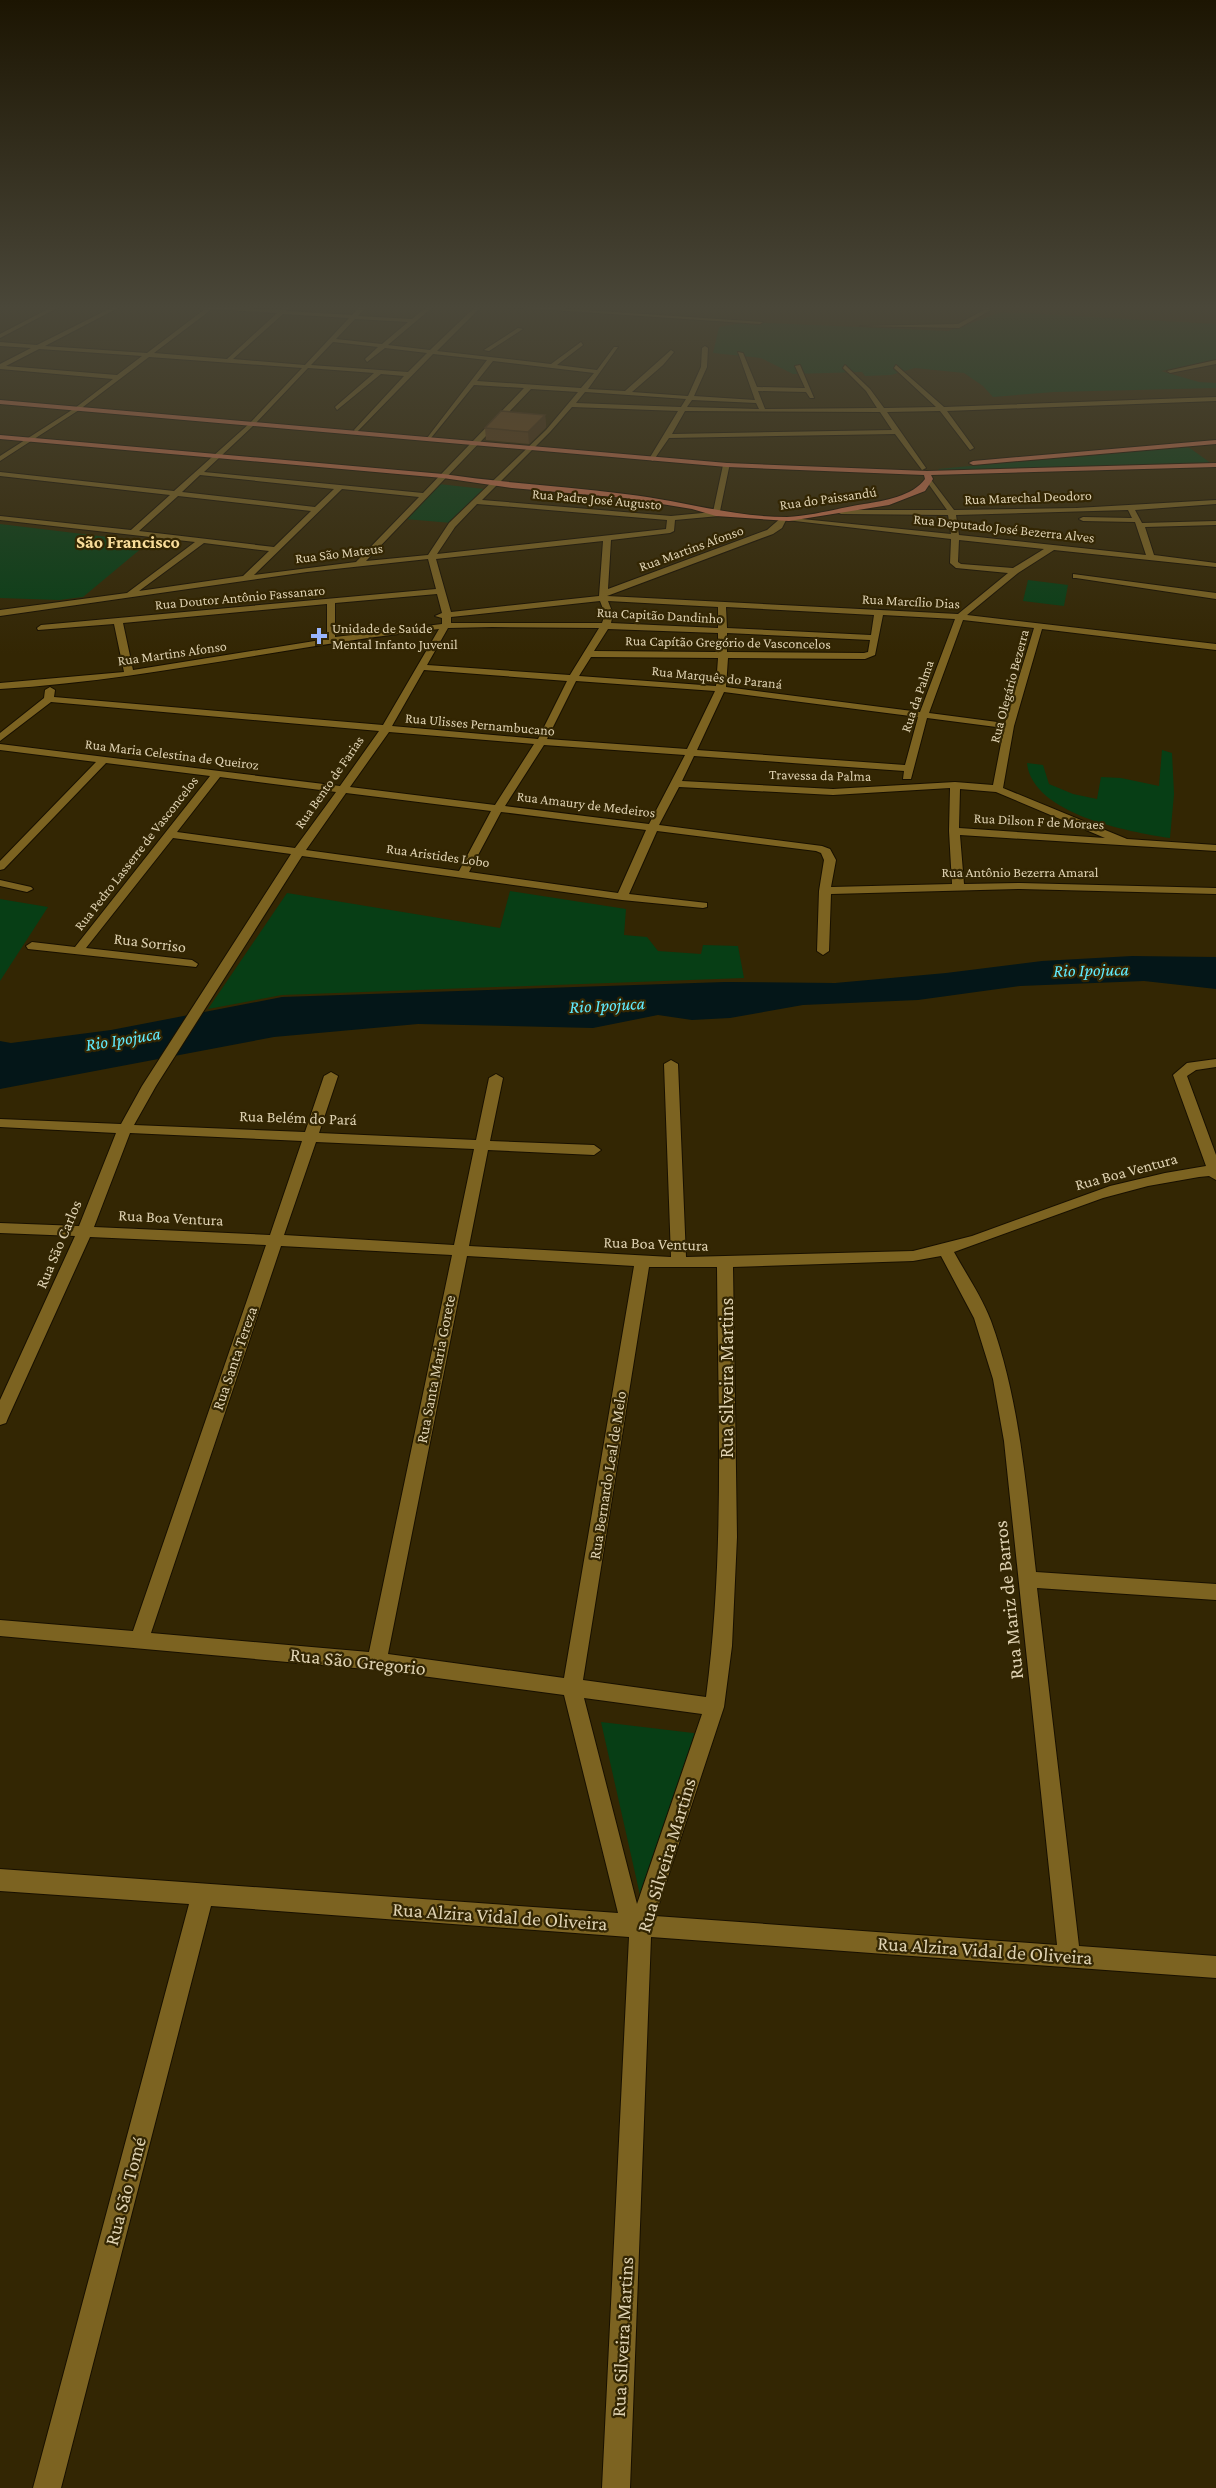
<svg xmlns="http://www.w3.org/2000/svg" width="1216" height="2488" font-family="'Crimson Pro',serif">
<rect width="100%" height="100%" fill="#332603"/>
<!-- green -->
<g fill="#073e15">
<polygon points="1002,312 1216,324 1216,361 1161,371 1199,382 1216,383 1216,388 1054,392 993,397 983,386 964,373 915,368 891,375 865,376 862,372 793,374 761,358 713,353 719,327 747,322 948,331"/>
<polygon points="1187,446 1212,464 942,472 938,469"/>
<polygon points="439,484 484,489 452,523 405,519"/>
<polygon points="0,524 149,542 83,597 59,600 0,598"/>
<polygon points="1028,580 1068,585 1064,606 1023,601"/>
<path d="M 1162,750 L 1172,753 L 1174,794 L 1170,838 C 1129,832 1032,814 1027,763 L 1043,765 L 1049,784 L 1073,794 L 1097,799 L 1101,777 L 1121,778 L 1159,786 Z"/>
<polygon points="510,891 626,909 624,935 647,937 658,951 701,954 703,945 738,946 744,978 282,995 208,1009 287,893 500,928"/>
<polygon points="0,899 48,907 0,981"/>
<polygon points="601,1722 710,1735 647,1926"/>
</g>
<!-- water -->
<polygon fill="#041618" points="1132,956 1216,957 1216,989 1144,981 1020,986 918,1000 803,1005 730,1018 692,1020 658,1015 593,1028 418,1024 274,1037 0,1089 0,1041 11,1043 111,1030 282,997 725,982 835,983 946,973 1042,961"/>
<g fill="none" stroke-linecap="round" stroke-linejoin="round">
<!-- minor casing -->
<g stroke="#181000" stroke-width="2">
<g id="minor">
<polygon points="54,306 61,306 0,338 0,334"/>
<path d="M 115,306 L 122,306 L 45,346 L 147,353 L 205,309 L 189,306 L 280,310 L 286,306 L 289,308 L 286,311 L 352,315 L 361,306 L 367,306 L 358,316 L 412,319 L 428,306 L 434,306 L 388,345 L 430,350 L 476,306 L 482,306 L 437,351 L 551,364 L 581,342 L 583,345 L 557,365 L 597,370 L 614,347 L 618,347 L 588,389 L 625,391 L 671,350 L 674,352 L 663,365 L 632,392 L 688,396 L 701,367 L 702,348 L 705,346 L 708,348 L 707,367 L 694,396 L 755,400 L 738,352 L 743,353 L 757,387 L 805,388 L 795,366 L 800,365 L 814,398 L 810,398 L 806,392 L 758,391 L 765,409 L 877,408 L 866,391 L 843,368 L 845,365 L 870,389 L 884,408 L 936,407 L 894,368 L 896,365 L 944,407 L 1216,397 L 1216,401 L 947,411 L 974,448 L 970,450 L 940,411 L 887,412 L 926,468 L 922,470 L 895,434 L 669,438 L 653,461 L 649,459 L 678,411 L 572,407 L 550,432 L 482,500 L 671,516 L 713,512 L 723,465 L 730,463 L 719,516 L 675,520 L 674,531 L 670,533 L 611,540 L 608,589 L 767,530 L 782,517 L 951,534 L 948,515 L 841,514 L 837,512 L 841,510 L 947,510 L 925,479 L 929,477 L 954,510 L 1076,508 L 1216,500 L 1216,504 L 1135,510 L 1142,523 L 1216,521 L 1216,525 L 1145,527 L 1154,555 L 1216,563 L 1216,567 L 1054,550 L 1018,573 L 967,615 L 1216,644 L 1216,650 L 1042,629 L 1014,726 L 1003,788 L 1127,839 L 1216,845 L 1216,851 L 960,835 L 964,884 L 1020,883 L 1216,888 L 1216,894 L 1020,889 L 831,894 L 829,951 L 823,955 L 817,951 L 819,891 L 824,860 L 821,853 L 816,851 L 657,831 L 629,894 L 707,903 L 707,907 L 703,908 L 622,900 L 302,856 L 156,1086 L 134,1125 L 305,1132 L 324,1076 L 331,1072 L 338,1076 L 319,1133 L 476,1140 L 489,1078 L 496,1074 L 503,1078 L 490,1141 L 594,1145 L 601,1150 L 594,1155 L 488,1150 L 469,1246 L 671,1257 L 664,1064 L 671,1060 L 678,1064 L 686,1257 L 913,1251 L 972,1236 L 1110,1186 L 1165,1173 L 1206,1166 L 1173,1075 L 1187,1063 L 1216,1059 L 1216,1067 L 1196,1070 L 1187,1076 L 1216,1155 L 1216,1180 L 1209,1176 L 1199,1177 L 1148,1186 L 1103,1198 L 954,1252 C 966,1274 982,1297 991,1321 C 1020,1401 1026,1487 1036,1572 L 1216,1584 L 1216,1600 L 1037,1588 L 1079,1946 L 1216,1956 L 1216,1978 L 651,1937 L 630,2488 L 602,2488 L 629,1937 L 211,1906 L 61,2488 L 33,2488 L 189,1904 L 0,1891 L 0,1869 L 618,1913 L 564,1695 L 377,1670 L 0,1636 L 0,1620 L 133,1631 L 266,1245 L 90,1237 L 8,1418 L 6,1423 L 0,1425 L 0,1400 L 75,1236 L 0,1233 L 0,1223 L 79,1226 L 116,1133 L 0,1127 L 0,1119 L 121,1124 L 142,1086 L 291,854 L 173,838 L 86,948 L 192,960 L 198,964 L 196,967 L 28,949 L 26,946 L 32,942 L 75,947 L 210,776 L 106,763 L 4,869 L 0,870 L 0,861 L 96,762 L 0,750 L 0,744 L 340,786 L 379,731 L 51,702 L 0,741 L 0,733 L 44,698 L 45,690 L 50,687 L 55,690 L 54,697 L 383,725 L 439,629 C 292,645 148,680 0,689 L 0,683 L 124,672 L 114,624 L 38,630 L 37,628 L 41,625 L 436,589 L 428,559 L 307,572 L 0,616 L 0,610 L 127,593 L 195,542 L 0,520 L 0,516 L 131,530 L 170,495 L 0,476 L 0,472 L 174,491 L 250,423 L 302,368 L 149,357 L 79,410 L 0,461 L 0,456 L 75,408 L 113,379 L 0,369 L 0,364 L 31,348 L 0,346 L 0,342 L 37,345 ZM 212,309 L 277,313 L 227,359 L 154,353 ZM 283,314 L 349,318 L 305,365 L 233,359 ZM 355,319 L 408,322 L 382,344 L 336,339 ZM 333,342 L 378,347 L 365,359 L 367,362 L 385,348 L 427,353 L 408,372 L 311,365 ZM 39,349 L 142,356 L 117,375 L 6,366 ZM 433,354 L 487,360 L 427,438 L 431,438 L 474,385 L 524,388 L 423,493 L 204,472 L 254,425 L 308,368 L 374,373 L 335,407 L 337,410 L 381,374 L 404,376 L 354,430 L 356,433 ZM 493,361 L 594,373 L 581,388 L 477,381 ZM 531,389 L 578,392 L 546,430 L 449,523 L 428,555 L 366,561 ZM 585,392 L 686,399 L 681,407 L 576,403 ZM 692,400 L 756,403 L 759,409 L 687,407 ZM 685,411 L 880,412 L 892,430 L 672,434 ZM 200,475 L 334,489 L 315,507 L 182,492 ZM 342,489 L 419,497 L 356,562 L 254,575 ZM 178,496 L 311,511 L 274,547 L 139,531 ZM 477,504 L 667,520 L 666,529 L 437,554 L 455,527 ZM 1128,510 L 1132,518 L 1083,517 L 1079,519 L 1083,521 L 1135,522 L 1146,555 L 959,535 L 956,515 ZM 786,520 L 951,539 L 950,563 L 956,568 L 1008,573 L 958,614 L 607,596 L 773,534 L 782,528 ZM 959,540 L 1044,549 L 1013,568 L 961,564 L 958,562 ZM 603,541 L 599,596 L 451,612 L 436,559 ZM 204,543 L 269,551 L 243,576 L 139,591 ZM 437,594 L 442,613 L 435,616 L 442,618 L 442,624 L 335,637 L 335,603 ZM 600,601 L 605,614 L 602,623 L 451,623 L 451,617 ZM 608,601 L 718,607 L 718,628 L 611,623 L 613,614 ZM 327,604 L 327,639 L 133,670 L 123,623 ZM 726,607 L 874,615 L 871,635 L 727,628 ZM 883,615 L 955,619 L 920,712 L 726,687 L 728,658 L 865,659 L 875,655 ZM 963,620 L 1034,628 L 1005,723 L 929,713 ZM 492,627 L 599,628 L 570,675 L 427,665 L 448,628 ZM 608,629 L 718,633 L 718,652 L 594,651 ZM 727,633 L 870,640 L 868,652 L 864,653 L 727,652 ZM 591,657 L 718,658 L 716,686 L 579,676 ZM 424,670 L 567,681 L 538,739 L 392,726 ZM 576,681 L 715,691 L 687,749 L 547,739 ZM 724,692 L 918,717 L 905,765 L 697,750 ZM 927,718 L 1004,728 L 993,785 L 955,782 L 833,789 L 682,781 L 694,756 L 904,771 L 903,779 L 911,779 ZM 389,732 L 534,744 L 495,805 L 350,787 ZM 544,745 L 685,755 L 649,824 L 505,806 ZM 220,777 L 336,792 L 295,848 L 177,832 ZM 679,787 L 833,795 L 950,788 L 949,831 L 952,884 L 831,887 L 836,860 L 830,849 L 822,846 L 659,825 ZM 960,789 L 996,792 L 1105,838 L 959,828 ZM 346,793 L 491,811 L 459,871 L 306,850 ZM 501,812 L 646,830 L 618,893 L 469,872 ZM 130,1133 L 302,1141 L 270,1235 L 94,1227 ZM 316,1142 L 474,1149 L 454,1245 L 284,1235 ZM 281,1246 L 452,1255 L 369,1652 L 151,1633 ZM 467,1256 L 634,1266 L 564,1678 L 388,1654 ZM 941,1256 L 974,1318 L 993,1379 L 1004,1441 L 1057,1945 L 655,1916 L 724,1707 L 732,1646 L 737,1537 L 733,1267 L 913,1261 ZM 649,1267 L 717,1267 C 718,1410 725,1555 706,1697 L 583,1680 ZM 584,1698 L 702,1714 L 637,1904 Z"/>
<polygon points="493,306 524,306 763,322 760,324"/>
<polygon points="699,306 727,306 724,308"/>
<polygon points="980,306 986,306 991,310 959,328 860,326 958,324 984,310"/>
<polygon points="518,328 523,329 489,351 484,350"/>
<polygon points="1216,360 1216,364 1170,373 1167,371"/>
<polygon points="1073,574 1216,593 1216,599 1076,578 1073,578"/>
<polygon points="0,880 31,887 33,889 27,892 0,886"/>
</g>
</g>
<!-- major casing -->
<g stroke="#181000" stroke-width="2">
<g id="major">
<path d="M 0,400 L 727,463 L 927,471 L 1216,463 L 1216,467 L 931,475 L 933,479 L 925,491 L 889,505 L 789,521 L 716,516 L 692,509 L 625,498 L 512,488 L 443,478 L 0,439 L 0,435 L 443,474 C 503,483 564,486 625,494 C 680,500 731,517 787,517 C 812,516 839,508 864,504 C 884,501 913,496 925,479 L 924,475 L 727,467 L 0,404 Z"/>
<polygon points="1216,440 1216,444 973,465 969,463 973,461"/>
</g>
</g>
<!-- minor -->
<use href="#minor" fill="#7c6321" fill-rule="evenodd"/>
<!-- major -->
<use href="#major" fill="#ca704e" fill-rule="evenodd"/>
</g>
<!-- wall -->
<polygon fill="#5b3d1a" points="545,415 546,427 529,444 486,440 485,428"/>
<!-- shaded-wall -->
<polygon fill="#4a3215" points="545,415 546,427 529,444 528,432"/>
<!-- building -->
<polygon fill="#6a471e" stroke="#4a3215" stroke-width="1.5" points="501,411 545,415 528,432 485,428"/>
<!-- sky -->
<linearGradient id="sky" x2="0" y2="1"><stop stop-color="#1c1502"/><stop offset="0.47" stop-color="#4a4739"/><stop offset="1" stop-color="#4a4739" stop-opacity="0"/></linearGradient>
<rect width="1216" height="654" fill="url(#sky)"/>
<!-- markers -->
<path fill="#99b5fd" stroke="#332603" stroke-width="2" d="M316 627h6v6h6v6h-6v6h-6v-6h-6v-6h6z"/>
<g text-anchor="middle" stroke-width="4.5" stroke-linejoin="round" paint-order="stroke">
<!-- far-street labels -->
<g font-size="14" fill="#ded1b1" stroke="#332603">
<text transform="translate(1028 497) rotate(-2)" y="5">Rua Marechal Deodoro</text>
<text transform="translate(828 498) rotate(-8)" y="5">Rua do Paissandú</text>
<text transform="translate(597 499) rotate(5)" y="5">Rua Padre José Augusto</text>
<text transform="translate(1004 528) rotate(6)" y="5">Rua Deputado José Bezerra Alves</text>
<text transform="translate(691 548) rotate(-20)" y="5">Rua Martins Afonso</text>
<text transform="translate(339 553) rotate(-7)" y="5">Rua São Mateus</text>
<text transform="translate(240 597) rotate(-5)" y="5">Rua Doutor Antônio Fassanaro</text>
<text transform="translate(911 601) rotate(3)" y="5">Rua Marcílio Dias</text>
<text transform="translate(660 615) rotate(3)" y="5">Rua Capitão Dandinho</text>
<text transform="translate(728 642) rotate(1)" y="5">Rua Capítão Gregório de Vasconcelos</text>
<text transform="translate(172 653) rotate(-8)" y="5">Rua Martins Afonso</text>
<text transform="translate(717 677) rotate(6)" y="5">Rua Marquês do Paraná</text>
<text transform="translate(1009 686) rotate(-75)" y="5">Rua Olegário Bezerra</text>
<text transform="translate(917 696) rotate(-71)" y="5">Rua da Palma</text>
<text transform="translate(480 724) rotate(5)" y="5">Rua Ulisses Pernambucano</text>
<text transform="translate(172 754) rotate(7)" y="5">Rua Maria Celestina de Queiroz</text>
<text transform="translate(820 775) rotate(1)" y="5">Travessa da Palma</text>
<text transform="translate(329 782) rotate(-55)" y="5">Rua Bento de Farias</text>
<text transform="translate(586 804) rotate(7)" y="5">Rua Amaury de Medeiros</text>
<text transform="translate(1039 821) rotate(3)" y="5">Rua Dilson F de Moraes</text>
<text transform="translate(136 853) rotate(-52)" y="5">Rua Pedro Lasserre de Vasconcelos</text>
<text transform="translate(438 855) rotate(8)" y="5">Rua Aristides Lobo</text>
<text x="1020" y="877">Rua Antônio Bezerra Amaral</text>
</g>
<!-- far-poi labels -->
<g font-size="14" fill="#ded1b1" stroke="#332603" text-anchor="start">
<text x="332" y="633">Unidade de Saúde<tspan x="332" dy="16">Mental Infanto Juvenil</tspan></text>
</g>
<!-- street labels -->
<g font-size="16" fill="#ded1b1" stroke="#332603">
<text transform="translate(150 942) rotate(7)" y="6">Rua Sorriso</text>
<text transform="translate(298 1117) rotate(2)" y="6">Rua Belém do Pará</text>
<text transform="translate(1126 1171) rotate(-15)" y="6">Rua Boa Ventura</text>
<text transform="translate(171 1217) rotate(3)" y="6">Rua Boa Ventura</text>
<text transform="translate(656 1243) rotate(2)" y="6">Rua Boa Ventura</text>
<text transform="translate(58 1244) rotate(-67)" y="6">Rua São Carlos</text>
<text transform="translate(234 1358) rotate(-71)" y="6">Rua Santa Tereza</text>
<text transform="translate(435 1369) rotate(-79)" y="6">Rua Santa Maria Gorete</text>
<text transform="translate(607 1475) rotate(-81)" y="6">Rua Bernardo Leal de Melo</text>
</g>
<!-- far-district labels -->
<g font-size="18" font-weight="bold" fill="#f8dc9a" stroke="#332603">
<text x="128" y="548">São Francisco</text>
</g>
<!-- water labels -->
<g font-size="18" font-style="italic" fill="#60ecff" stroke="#332603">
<text transform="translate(1091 970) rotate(-1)" y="6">Rio Ipojuca</text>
<text transform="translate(607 1005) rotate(-3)" y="6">Rio Ipojuca</text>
<text transform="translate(123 1039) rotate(-9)" y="6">Rio Ipojuca</text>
</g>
<!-- near-street labels -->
<g font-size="20" fill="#ded1b1" stroke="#332603">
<text transform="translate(726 1378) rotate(-90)" y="7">Rua Silveira Martins</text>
<text transform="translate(1008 1600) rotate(-96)" y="7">Rua Mariz de Barros</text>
<text transform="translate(358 1661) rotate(6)" y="7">Rua São Gregorio</text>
<text transform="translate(666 1855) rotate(-73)" y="7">Rua Silveira Martins</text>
<text transform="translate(500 1916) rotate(4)" y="7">Rua Alzira Vidal de Oliveira</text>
<text transform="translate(985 1950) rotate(4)" y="7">Rua Alzira Vidal de Oliveira</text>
<text transform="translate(125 2191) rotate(-75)" y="7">Rua São Tomé</text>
<text transform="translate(622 2337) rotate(-87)" y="7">Rua Silveira Martins</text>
</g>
</g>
</svg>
